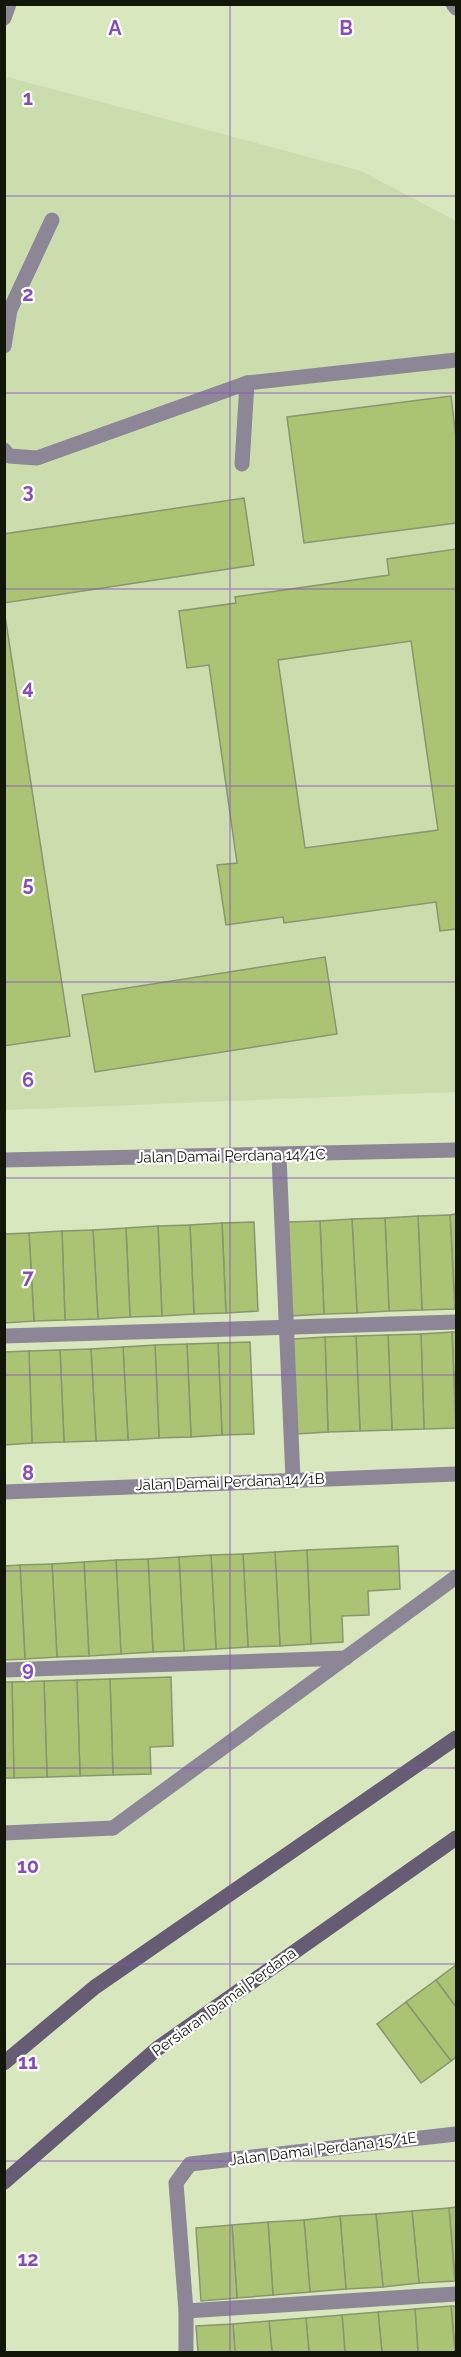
<svg xmlns="http://www.w3.org/2000/svg" width="461" height="2357" font-family="Raleway,sans-serif">
<rect width="100%" height="100%" fill="#d8e7bd"/>
<!-- built -->
<polygon fill="#cbdcad" points="7,77 361,171 456,221 456,1092 5,1110 4,85"/>
<!-- building -->
<g fill="#aac473" stroke="#89966f" stroke-width="1.5" fill-rule="evenodd">
<polygon points="451,396 456,437 456,523 304,543 287,417"/>
<polygon points="244,498 254,565 4,603 4,534"/>
<path d="M 456,549 L 456,929 L 440,931 L 436,902 L 284,923 L 283,917 L 226,925 L 217,865 L 237,863 L 209,665 L 187,668 L 179,611 L 236,603 L 235,597 L 389,575 L 387,559 ZM 411,641 L 438,830 L 305,848 L 278,660 Z"/>
<polygon points="4,609 70,1036 4,1046"/>
<polygon points="325,957 337,1034 95,1072 82,995"/>
<polygon points="456,1214 456,1309 455,1309 450,1215"/>
<polygon points="450,1215 455,1309 422,1310 418,1216"/>
<polygon points="418,1216 422,1310 389,1311 385,1218"/>
<polygon points="385,1218 389,1311 357,1313 352,1219"/>
<polygon points="352,1219 357,1313 324,1314 320,1221"/>
<polygon points="320,1221 324,1314 291,1316 287,1222"/>
<polygon points="254,1222 258,1311 226,1313 222,1223"/>
<polygon points="222,1223 226,1313 194,1314 190,1225"/>
<polygon points="190,1225 194,1314 162,1316 158,1226"/>
<polygon points="158,1226 162,1316 130,1317 126,1228"/>
<polygon points="126,1228 130,1317 98,1319 93,1230"/>
<polygon points="93,1230 98,1319 65,1320 62,1231"/>
<polygon points="62,1231 65,1320 34,1321 29,1233"/>
<polygon points="29,1233 34,1321 4,1323 4,1234"/>
<polygon points="452,1332 456,1332 456,1428"/>
<polygon points="452,1332 456,1428 424,1429 421,1334"/>
<polygon points="421,1334 424,1429 392,1430 388,1335"/>
<polygon points="388,1335 392,1430 360,1431 356,1336"/>
<polygon points="356,1336 360,1431 328,1432 325,1337"/>
<polygon points="325,1337 328,1432 296,1434 293,1339"/>
<polygon points="250,1342 254,1434 222,1435 218,1343"/>
<polygon points="218,1343 222,1435 191,1437 187,1344"/>
<polygon points="187,1344 191,1437 159,1438 155,1345"/>
<polygon points="155,1345 159,1438 128,1440 123,1347"/>
<polygon points="123,1347 128,1440 96,1441 91,1349"/>
<polygon points="91,1349 96,1441 64,1442 60,1350"/>
<polygon points="60,1350 64,1442 32,1443 29,1351"/>
<polygon points="29,1351 32,1443 4,1445 4,1352"/>
<polygon points="398,1546 400,1589 368,1591 369,1615 342,1616 343,1642 311,1644 307,1550"/>
<polygon points="307,1550 311,1644 280,1646 275,1552"/>
<polygon points="275,1552 280,1646 248,1647 243,1554"/>
<polygon points="243,1554 248,1647 216,1649 211,1555"/>
<polygon points="211,1555 216,1649 184,1651 179,1557"/>
<polygon points="179,1557 184,1651 153,1652 148,1559"/>
<polygon points="148,1559 153,1652 121,1654 116,1560"/>
<polygon points="116,1560 121,1654 89,1656 84,1562"/>
<polygon points="84,1562 89,1656 57,1657 52,1564"/>
<polygon points="52,1564 57,1657 25,1659 20,1565"/>
<polygon points="20,1565 25,1659 4,1660 4,1566"/>
<polygon points="171,1677 173,1746 150,1747 151,1774 113,1775 110,1679"/>
<polygon points="110,1679 113,1775 80,1776 77,1680"/>
<polygon points="77,1680 80,1776 47,1777 44,1681"/>
<polygon points="44,1681 47,1777 14,1778 12,1682"/>
<polygon points="4,1682 12,1682 14,1778 4,1778"/>
<polygon points="456,1965 456,2007 436,1980"/>
<polygon points="436,1980 456,2007 456,2057 451,2061 406,2002"/>
<polygon points="406,2002 451,2061 421,2083 377,2024"/>
<polygon points="456,2207 456,2281 455,2281 449,2208"/>
<polygon points="449,2208 455,2281 419,2283 412,2211"/>
<polygon points="412,2211 419,2283 383,2287 376,2214"/>
<polygon points="376,2214 383,2287 346,2289 340,2216"/>
<polygon points="340,2216 346,2289 310,2292 304,2220"/>
<polygon points="304,2220 310,2292 273,2295 268,2222"/>
<polygon points="268,2222 273,2295 237,2298 232,2225"/>
<polygon points="232,2225 237,2298 201,2301 196,2228"/>
<polygon points="451,2306 456,2306 456,2352 455,2352"/>
<polygon points="451,2306 455,2352 418,2352 415,2309"/>
<polygon points="415,2309 418,2352 382,2352 378,2312"/>
<polygon points="378,2312 382,2352 345,2352 342,2315"/>
<polygon points="342,2315 345,2352 309,2352 306,2318"/>
<polygon points="306,2318 309,2352 272,2352 269,2321"/>
<polygon points="269,2321 272,2352 235,2352 233,2324"/>
<polygon points="233,2324 235,2352 198,2352 196,2326"/>
</g>
<g fill="none" stroke-linecap="round" stroke-linejoin="round">
<!-- service -->
<g stroke="#8d8697" stroke-width="15">
<polyline points="453,4 456,8"/>
<polyline points="4,346 10,310 52,220"/>
<polyline points="4,450 9,456 37,458 247,383"/>
<polyline points="242,464 247,383 456,360"/>
<polyline points="279,1156 293,1479"/>
<polyline points="4,1336 456,1322"/>
<polyline points="4,1670 346,1658"/>
<polyline points="113,1828 456,1577"/>
<polyline points="186,2311 456,2294"/>
</g>
<!-- minor -->
<g stroke="#8d8697" stroke-width="15">
<polyline points="4,18 9,4"/>
<polyline points="4,1160 456,1150"/>
<polyline points="4,1492 456,1474"/>
<polyline points="4,1833 113,1828"/>
<polyline points="186,2352 186,2311 176,2183 190,2164 456,2134"/>
</g>
<!-- secondary -->
<g stroke="#665c74" stroke-width="15">
<polyline points="4,2063 95,1987 456,1738"/>
<polyline points="4,2182 158,2048 456,1838"/>
</g>
</g>
<!-- grid -->
<path fill="none" stroke="#874cc3" stroke-width="1.5" stroke-opacity="0.55" d="M 230,4 L 230,2352M 4,196 L 456,196M 4,393 L 456,393M 4,589 L 456,589M 4,786 L 456,786M 4,982 L 456,982M 4,1178 L 456,1178M 4,1375 L 456,1375M 4,1571 L 456,1571M 4,1768 L 456,1768M 4,1964 L 456,1964M 4,2161 L 456,2161"/>
<g text-anchor="middle" stroke-width="4.5" stroke-linejoin="round" paint-order="stroke">
<!-- street labels -->
<g font-size="15" fill="#121608" stroke="#fff">
<text transform="translate(231 1156) rotate(-1)" y="5">Jalan Damai Perdana 14/1C</text>
<text transform="translate(230 1482) rotate(-2)" y="5">Jalan Damai Perdana 14/1B</text>
<text transform="translate(224 2002) rotate(-36)" y="5">Persiaran Damai Perdana</text>
<text transform="translate(323 2149) rotate(-7)" y="5">Jalan Damai Perdana 15/1E</text>
</g>
</g>
<g font-size="20" text-anchor="middle" font-weight="bold" fill="#874cc3" stroke="#fff" stroke-width="4.5" stroke-linejoin="round" paint-order="stroke">
<text x="115" y="35">A</text>
<text x="346" y="35">B</text>
<text x="28" y="105">1</text>
<text x="28" y="301">2</text>
<text x="28" y="498">3</text>
<text x="28" y="694">4</text>
<text x="28" y="891">5</text>
<text x="28" y="1087">6</text>
<text x="28" y="1284">7</text>
<text x="28" y="1480">8</text>
<text x="28" y="1676">9</text>
<text x="28" y="1873">10</text>
<text x="28" y="2069">11</text>
<text x="28" y="2266">12</text>
</g>
<!-- border -->
<rect width="461" height="2357" fill="none" stroke="#121608" stroke-width="12"/>
</svg>
